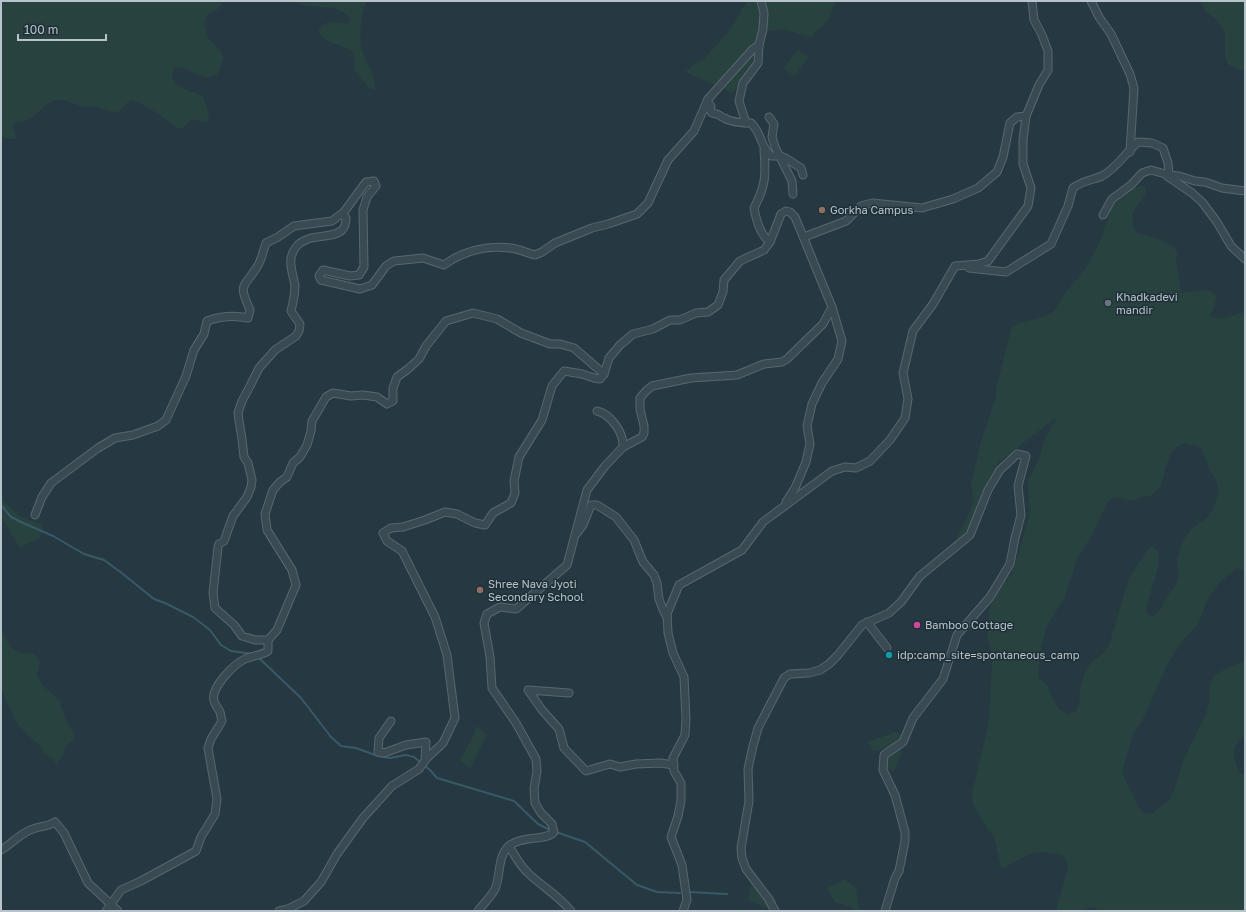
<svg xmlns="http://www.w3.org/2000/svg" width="1246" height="912" font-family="'Golos Text',sans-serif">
<rect width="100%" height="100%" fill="#263942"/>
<!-- green -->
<g fill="#28433f" fill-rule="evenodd">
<path d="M 1,1 L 223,1 L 218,9 L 209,13 L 204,20 L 204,25 L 208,38 L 221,52 L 223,57 L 219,72 L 216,75 L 207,78 L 180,67 L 175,67 C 164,85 189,91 203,96 L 209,114 L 207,123 L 193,119 L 189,122 L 182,129 C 175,128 173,125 168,121 C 158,114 142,102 131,100 C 125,103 123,109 118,112 C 110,112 104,109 96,107 C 91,106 86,107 81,106 C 72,104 65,98 56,100 C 40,104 35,123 16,122 L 13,125 C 13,131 16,133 16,139 L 12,139 L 1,137 Z"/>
<path d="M 295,1 L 367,1 C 360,11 359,39 362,51 C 366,63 376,76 375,90 L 371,89 L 355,71 L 355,61 L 353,52 C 342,44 325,44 318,31 C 329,16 334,25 348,23 L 351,20 C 340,0 311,12 295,1 Z"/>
<path d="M 747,1 L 835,1 L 835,3 C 832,9 830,18 825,23 C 820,29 815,30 812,37 L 781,29 L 766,31 L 758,42 L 751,66 L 733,93 L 685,72 L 698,62 L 703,61 L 706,57 L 730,30 Z"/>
<polygon points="1201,1 1245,1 1245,69 1239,70 1228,64 1225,58 1225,31 1218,21 1205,11"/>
<polygon points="798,50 808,58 794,76 784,68"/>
<path d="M 1141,186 L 1145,187 L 1146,192 C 1141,205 1129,207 1133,224 C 1134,228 1134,230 1137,233 C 1146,236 1175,242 1177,253 C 1178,256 1176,259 1176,262 C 1178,272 1179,283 1181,293 L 1208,290 L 1217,296 L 1213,311 L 1208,315 C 1219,323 1233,315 1245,312 L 1245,570 L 1237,568 L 1221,581 L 1208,598 L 1198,624 L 1184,639 L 1169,661 L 1142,721 L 1134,732 L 1123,767 L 1123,775 L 1137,805 L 1143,812 L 1150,814 L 1153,813 L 1169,800 L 1174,791 L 1183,761 L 1206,714 L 1210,700 L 1209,692 L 1213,677 L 1222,671 L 1245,661 L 1245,735 C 1234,746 1231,749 1236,764 C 1238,770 1239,772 1245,776 L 1245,911 L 1102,911 L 1091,907 L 1081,911 L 1056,911 L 1068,867 L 1066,859 L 1063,855 C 1033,848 1030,853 1004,868 L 1001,866 L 994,837 L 987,828 L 974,806 L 972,795 L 989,722 L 992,662 L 992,654 L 987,636 L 990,605 L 999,588 L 1012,574 L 1030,514 L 1028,481 L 1038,461 L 1045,439 L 1058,416 L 1000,461 L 984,487 L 969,528 L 961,538 L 956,539 C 963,523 979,505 971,486 L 981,442 L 996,397 L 997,384 L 1012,327 C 1025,318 1042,322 1054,311 C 1059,306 1061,298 1065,293 C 1073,283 1082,275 1088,264 C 1093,256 1097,248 1101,239 C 1109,216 1114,193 1141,186 ZM 1184,443 L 1200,447 L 1202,449 L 1210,471 L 1215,478 L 1219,491 L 1214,508 L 1207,518 L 1192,528 L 1183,540 L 1177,559 L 1179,573 L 1176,585 L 1167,596 L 1161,609 L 1154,616 L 1149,615 L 1146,611 L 1146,608 L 1158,567 L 1159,553 L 1158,551 L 1152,547 L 1148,549 L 1130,576 L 1124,594 L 1109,646 L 1102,654 L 1091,663 L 1086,669 L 1080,689 L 1080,700 L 1076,712 L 1068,714 L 1059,709 L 1052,698 L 1048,687 L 1038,677 L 1041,647 L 1047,625 L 1064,599 L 1077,559 L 1090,538 L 1107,503 C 1114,493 1122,499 1131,500 C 1138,500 1143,495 1150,496 C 1153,494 1158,490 1160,487 C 1167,471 1165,451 1184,443 Z"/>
<polygon points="1,499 21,517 43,525 39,539 26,544 20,548 1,516"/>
<path d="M 1,631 C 10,645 13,657 32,653 C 43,660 39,665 37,676 L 43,686 L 60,701 L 64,716 L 74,735 L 74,739 L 65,746 L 64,752 L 57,764 L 51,758 L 44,753 L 40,745 L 35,742 L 18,725 L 1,689 Z"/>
<polygon points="476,726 487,734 470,768 460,760 474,735"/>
<polygon points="896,732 902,735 901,753 894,771 886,769 885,760 890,747 873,751 867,742"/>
<polygon points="844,879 856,888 858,908 864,911 854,911 852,907 835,902 827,888"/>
<path d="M 750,887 C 761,888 770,890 776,900 L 769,909 L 748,900 Z"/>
</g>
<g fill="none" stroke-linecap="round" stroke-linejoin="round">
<!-- stream -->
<g stroke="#395969" stroke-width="2">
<polyline points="1,505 11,517 21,522 53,536 84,554 104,560 123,574 154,599 165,603 193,617 210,630 221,645 231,651 253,654"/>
<polyline points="258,657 301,698 331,737 341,746 356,748 378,756 390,758 406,755 414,757 430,770 437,778 514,801 538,824 552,831"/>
<polyline points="556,832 585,842 637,885 657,892 680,893"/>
<polyline points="689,892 727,894"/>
</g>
<!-- minor casing -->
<g stroke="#58676f" stroke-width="9">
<g id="minor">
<polyline points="1091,1 1099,17 1111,34 1130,74 1134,88 1130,152"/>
<path d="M 707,101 L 711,106 L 709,109 L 712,113 C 720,114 718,115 724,118 C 731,122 743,123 751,123 C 763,135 759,145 771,156 L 780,156 L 787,159 L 801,168 L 803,175"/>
<polyline points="1026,116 1039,85 1048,70 1048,51 1042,35 1034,20 1032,1"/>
<polyline points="769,117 774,124 772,137 775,147 792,181 793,194"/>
<polyline points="746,123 739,101 743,83 758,63 759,45 763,29 764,13 761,1"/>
<polyline points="1167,176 1192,193 1202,202 1217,222 1231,246 1245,259"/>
<path d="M 343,214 L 346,218 C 346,222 345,227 342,230 C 332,240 308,232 296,247 C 286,260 293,272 295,286 C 295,294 293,303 291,311 L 300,324 L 299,331 L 296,336 L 275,350 L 259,368 L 250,386 L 242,401 L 238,413 L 239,421 L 242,439 L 244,457 L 248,463 L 252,480 L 251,487 L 247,497 L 233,516 L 224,541 L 219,544 L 218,547 L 213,593 L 215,608 L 234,625 L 242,636 L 255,640 L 268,640 L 277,630 L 296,585 L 292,570 L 267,530 L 265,514 L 273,490 L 280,482 L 287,477 L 293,463 L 300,457 L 307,445 L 311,431 L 312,421 L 326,397 L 333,393 L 351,396 L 363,395 L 377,397 L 387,404 L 393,401 L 393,388 L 397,377 L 408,369 L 419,359 L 426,346 L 446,321 L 473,313 L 497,319 L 521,333 L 550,344 L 560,344 L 574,348 L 604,374"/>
<polyline points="1103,215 1112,199 1131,185 1142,173 1151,170 1169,175 1179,176 1195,181 1205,182 1222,188 1245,191"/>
<path d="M 969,268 L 1006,272 L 1051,244 L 1068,206 L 1073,188 C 1084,180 1090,181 1102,176 C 1116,169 1126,152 1138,142 L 1152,143 L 1163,148 L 1168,163 L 1169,175"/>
<path d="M 597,411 C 610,414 624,432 623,447"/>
<polyline points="786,502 795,488 806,462 810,444 807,426 812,404 822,383 838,359 842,341 832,307"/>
<path d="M 35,515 L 42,497 L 51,483 L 98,448 L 115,438 L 133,435 L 158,426 L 166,420 L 186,376 L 194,350 L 204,334 L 207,321 C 221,316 234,315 248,318 L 250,310 C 238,283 243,289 257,267 C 262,260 263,250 266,243 L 278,237 L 294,226 L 332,221 L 344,212 L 366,182 L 374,181 L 376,186 L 367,197 L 363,210 L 364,267 L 359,275 L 350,276 L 323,270 L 319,276 L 321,280 L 360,289 L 372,285 L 386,266 L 394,261 L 423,258 L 444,265 C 463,251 487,245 511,248 C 519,249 527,253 535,255 L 542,252 L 555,243 L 592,228 L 608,224 L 637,214 L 648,203 L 668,160 L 694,131 L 708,99 L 753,49 L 759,45"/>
<polyline points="577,533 583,525 591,505 597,505 616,517 634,540 643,562 654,575 657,583 659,599 663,610 667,617"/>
<polyline points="867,622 887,648"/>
<polyline points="569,693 528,690 542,710 559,729 564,748 586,771 610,764 620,767 636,764 660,763 674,765"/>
<polyline points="391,721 379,738 378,752 384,753 406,745 426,742 425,761"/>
<path d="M 509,846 C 515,856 520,866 529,874 C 543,887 559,896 571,911"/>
<path d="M 1,850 C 11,844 19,835 30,830 C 39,826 47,827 55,822 L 64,833 L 88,883 L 118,911"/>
<path d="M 106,911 L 121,890 L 141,881 L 196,851 L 201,837 L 215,814 L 217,799 L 208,748 L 211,739 L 222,721 C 221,718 221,715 220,712 C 218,708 215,705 214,701 C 210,688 234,664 245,659 C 253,655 261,656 268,651 L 268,640"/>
<polyline points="279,911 288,909 304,901 321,882 337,854 363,818 392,786 419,769 426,759 443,743 455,718 447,655 435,617 402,551 387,541 383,533 391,528 403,527 425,520 445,512 457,514 475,523 485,525 493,513 511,503 515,493 514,481 519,457 542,420 552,386 564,371 582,374 594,378 600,379 604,374 609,358 620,345 633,334 653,329 670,320 680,320 696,313 708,312 718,305 723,292 724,280 740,261 764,250 770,242"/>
<path d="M 478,911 C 483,904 491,897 495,889 C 501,876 497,856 509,846 C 522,835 547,841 554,832 L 552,824 L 541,813 L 535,803 L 534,789 L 537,771 L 536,759 L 516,723 L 492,688 L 490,657 L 484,623 L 487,614 L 500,607 L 516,609 L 567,565 L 587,490 L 605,466 L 623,447 L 642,437 L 644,433 L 644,426 L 640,409 L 640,398 L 646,391 L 652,386 L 691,378 L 737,375 L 764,364 L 782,362 L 787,359 L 823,324 L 832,307 L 795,217 L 790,212 L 786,211 L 781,214 L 770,242 C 760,235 756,219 754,208 C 766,185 766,175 764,150"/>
<polyline points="683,911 687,900 682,865 671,837 678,816 681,801 681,783 674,771 673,758 685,735 686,719 684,677 673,653 668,633 667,614 679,585 742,550 763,522 832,471 845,467 856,468 870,461 890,440 905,418 908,399 903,373 913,331 933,304 955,266 979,264 988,261 1028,206 1031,188 1023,164 1023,140 1026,116 1017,117 1010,123 1003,157 997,172 978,188 953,199 922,208 872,203 861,206 846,221 804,237"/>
<polyline points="775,911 768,898 746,869 742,858 741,848 749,801 748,769 753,746 758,728 784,678 790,674 809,673 820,670 829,664 838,655 862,625 889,613 901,602 920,576 970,535 988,490 1000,470 1017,454 1026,456 1018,486 1021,515 1015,538 1010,564 990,597 957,635 943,679 913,718 903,742 884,755 883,770 895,795 905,832 905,841 899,871 895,878 885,911"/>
</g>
</g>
<!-- minor -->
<use href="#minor" stroke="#3a4a52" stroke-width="7"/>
</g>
<!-- markers -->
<g fill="#8d6e63" stroke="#1f2f37" stroke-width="1.5">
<circle cx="822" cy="210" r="4"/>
<circle cx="480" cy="590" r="4"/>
</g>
<circle fill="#6b7280" stroke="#1f2f37" stroke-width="1.5" cx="1108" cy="303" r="4"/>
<circle fill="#d1479c" stroke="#1f2f37" stroke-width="1.5" cx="917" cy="625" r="4"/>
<circle fill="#0f9aa8" stroke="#1f2f37" stroke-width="1.5" cx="889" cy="655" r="4"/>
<g text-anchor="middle" stroke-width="3" stroke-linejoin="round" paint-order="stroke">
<!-- poi labels -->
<g font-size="11" fill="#b7c4cc" stroke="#1f2f37" text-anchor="start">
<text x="830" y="214">Gorkha Campus</text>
<text x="1116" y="301">Khadkadevi<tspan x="1116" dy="13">mandir</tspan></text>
<text x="488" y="588">Shree Nava Jyoti<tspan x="488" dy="13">Secondary School</tspan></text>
<text x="925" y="629">Bamboo Cottage</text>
<text x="897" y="659">idp:camp_site=spontaneous_camp</text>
</g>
</g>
<!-- border -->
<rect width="1246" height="912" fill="none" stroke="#b7c4cc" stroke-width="4"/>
<!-- scale -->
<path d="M18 34v6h88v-6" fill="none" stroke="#b7c4cc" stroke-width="2"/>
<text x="24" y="34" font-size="12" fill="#b7c4cc" stroke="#1f2f37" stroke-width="3" paint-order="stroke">100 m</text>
</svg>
